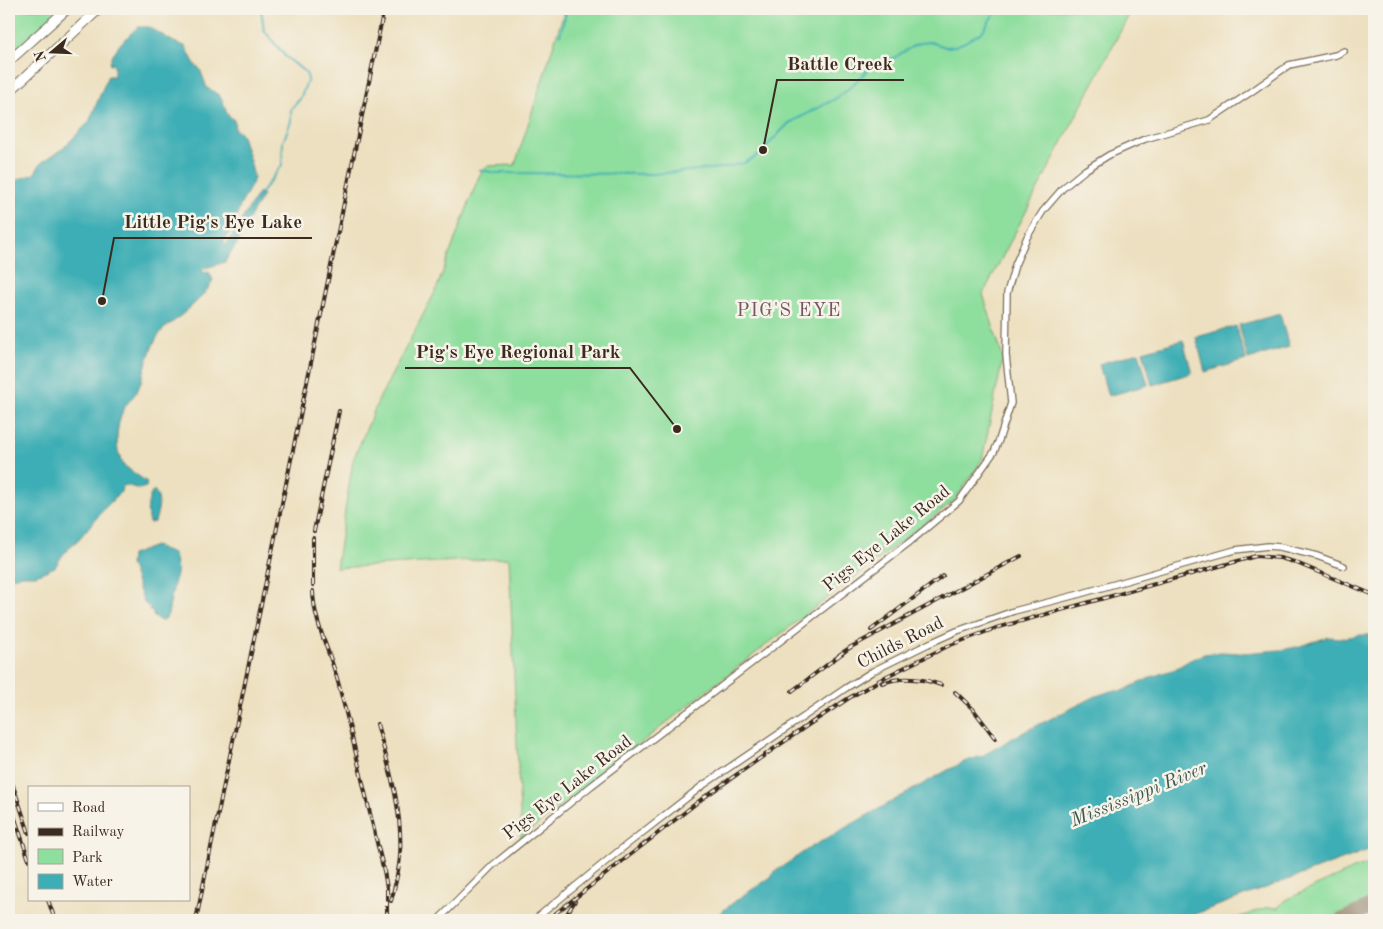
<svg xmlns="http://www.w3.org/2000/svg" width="1383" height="929" font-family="'Old Standard TT',serif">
<rect width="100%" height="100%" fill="#f7f3e8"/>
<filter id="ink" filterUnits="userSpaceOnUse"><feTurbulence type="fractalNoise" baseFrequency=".02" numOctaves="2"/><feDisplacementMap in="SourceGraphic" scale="10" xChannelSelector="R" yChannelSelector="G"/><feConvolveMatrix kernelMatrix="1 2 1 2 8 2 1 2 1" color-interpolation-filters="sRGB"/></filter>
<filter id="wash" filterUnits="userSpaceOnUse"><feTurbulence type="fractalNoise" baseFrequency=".0096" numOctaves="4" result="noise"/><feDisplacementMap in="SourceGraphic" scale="20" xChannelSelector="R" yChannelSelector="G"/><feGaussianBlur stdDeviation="1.12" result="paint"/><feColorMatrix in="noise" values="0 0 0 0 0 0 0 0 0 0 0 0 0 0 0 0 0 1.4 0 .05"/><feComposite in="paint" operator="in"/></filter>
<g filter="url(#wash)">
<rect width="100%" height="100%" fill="#ede0c0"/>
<!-- green -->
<g fill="#8ede9e" stroke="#64845e">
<polygon points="9,9 71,9 9,62"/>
<polygon points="565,9 1132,9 983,294 1003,358 982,460 955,500 704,693 521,838 509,558 336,568 353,460 379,399 436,290 479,176 487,166 515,165"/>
<polygon points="1374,862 1374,898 1327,920 1232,920 1268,907 1278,908 1285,900 1354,869"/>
</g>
<!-- water -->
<g fill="#3caeb5" stroke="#3c6c6a">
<path d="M 138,27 L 149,27 L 174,42 L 185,46 L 196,66 L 200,69 L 207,88 L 218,94 L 223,101 L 227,114 L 234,120 L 235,130 L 241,133 L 251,164 L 254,178 L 252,184 L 240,206 L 233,227 L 223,243 L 226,245 L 259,192 L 263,195 L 247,222 L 238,243 L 231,252 L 225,262 L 202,269 L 204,273 L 209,272 L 213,280 C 206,296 186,311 173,322 C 169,325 164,328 161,332 C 149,347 146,368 140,385 C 137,394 129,400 125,407 C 116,422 113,453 125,466 C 132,472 140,477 147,482 L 146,487 L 139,489 L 126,485 L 122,487 L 121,492 L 104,509 L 79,539 L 71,546 L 62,556 L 55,567 L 36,575 L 21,575 L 9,578 L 9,186 L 19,179 L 34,174 L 41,163 L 62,149 L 89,122 L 108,76 L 114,76 L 114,64 L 110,65 C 111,50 127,37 138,27 Z"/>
<polygon points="1280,314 1289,347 1248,359 1239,325"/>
<polygon points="1236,326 1246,360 1205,372 1196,337"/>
<polygon points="1183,340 1192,373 1152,385 1143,351"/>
<polygon points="1139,352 1148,385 1108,396 1099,364"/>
<path d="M 154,490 C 162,500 158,510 155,522 L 149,523 C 146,514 147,497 154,490 Z"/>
<path d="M 155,546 C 162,548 167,553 174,554 L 177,569 L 168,614 L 166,618 L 161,621 L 154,617 L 152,610 L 148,610 L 150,608 L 144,603 L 130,564 L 131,555 Z"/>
<polygon points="1361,635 1374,635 1374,848 1179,920 711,920 738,899 771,877 773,873 808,849 836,833 946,771 966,761 982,756 1018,735 1096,696 1111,691 1122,691 1154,676 1175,669 1190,660 1204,654 1220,652 1243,653 1280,650 1297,647 1328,637 1342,638"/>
</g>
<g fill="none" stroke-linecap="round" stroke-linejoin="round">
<!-- stream -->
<g stroke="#3caeb5" stroke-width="2">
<polyline points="560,35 567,9"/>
<polyline points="480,170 497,173 653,174 722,168 744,163 754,158 763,150 789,123 835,99 846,91 872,66 892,59 913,46 920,43 930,42 946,47 955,46 965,42 982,32 997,9"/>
<polyline points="259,196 282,165 283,142 291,121 291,109 300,99 308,79 306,73 285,56 264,30 261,9"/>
</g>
<!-- taxiway -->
<polyline stroke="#94856f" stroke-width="15" points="1342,920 1374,905"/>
</g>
</g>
<g filter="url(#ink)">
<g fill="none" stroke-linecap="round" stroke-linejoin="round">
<!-- minor casing -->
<g stroke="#796a57" stroke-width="8">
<g id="minor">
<polyline points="438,920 493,865 591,786 911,541 959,501 994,452 999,440 1011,403 1006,355 1007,293 1015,265 1027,237 1043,211 1063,188 1085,170 1109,155 1145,139 1209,120 1248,94 1289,65 1336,55 1344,51"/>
<polyline points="534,920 620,850 702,786 846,688 873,671 928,644 957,631 1014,611 1076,595 1235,550 1268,546 1280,547 1317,556 1344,566"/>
</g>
</g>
<!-- trunk casing -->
<g stroke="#796a57" stroke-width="11">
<g id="trunk">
<polyline points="9,61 67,9"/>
<polyline points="9,92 99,9"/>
</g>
</g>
<!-- minor -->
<use href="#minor" stroke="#fff" stroke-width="5.5"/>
<!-- trunk -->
<use href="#trunk" stroke="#fff" stroke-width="9"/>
<!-- rail casing -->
<g stroke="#3b2a1e" stroke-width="4">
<g id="rail">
<polyline points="314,531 339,411"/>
<polyline points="313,585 313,538"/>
<path d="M 313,591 C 314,624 330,651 338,682 C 355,745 368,808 384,871 L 387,888 L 387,920"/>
<polyline points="871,630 943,576"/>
<polyline points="839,655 851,647 1021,556"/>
<path d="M 882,683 C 902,676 922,678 941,685"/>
<polyline points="792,691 844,652"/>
<polyline points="955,692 973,709 995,738"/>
<path d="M 377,724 C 389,767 403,811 400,856 C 399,871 395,886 391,901"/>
<polyline points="9,774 29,833"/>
<polyline points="9,801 29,860"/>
<polyline points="48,900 55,920"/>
<polyline points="196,920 384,9"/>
<polyline points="547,920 703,798 808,725 849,698 887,676 948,646 996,628 1256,556 1280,558 1294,562 1374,595"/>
<polyline points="563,920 575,901"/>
</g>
</g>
<!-- rail -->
<use href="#rail" stroke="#f7f3e8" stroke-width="2" stroke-dasharray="5.5" stroke-linecap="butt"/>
</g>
</g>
<g text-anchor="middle" stroke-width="5" stroke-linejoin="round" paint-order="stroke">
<!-- street labels -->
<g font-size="18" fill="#3b2a1e" stroke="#f7f3e8">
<text transform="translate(886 538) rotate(-39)" y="6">Pigs Eye Lake Road</text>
<text transform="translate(900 642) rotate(-27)" y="6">Childs Road</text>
<text transform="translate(567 787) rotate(-38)" y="6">Pigs Eye Lake Road</text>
</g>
<!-- neighbourhood labels -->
<g font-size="19" letter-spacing="1" fill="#735564" stroke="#f7f3e8">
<text x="789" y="316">PIG'S EYE</text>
</g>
<!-- water labels -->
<g font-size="19" font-style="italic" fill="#3b5853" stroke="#f7f3e8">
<text transform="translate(1138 793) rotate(-22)" y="7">Mississippi River</text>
</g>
</g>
<!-- callouts -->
<path fill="none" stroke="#3b2a1e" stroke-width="2" d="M763 150L777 80H904M102 301L114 238H312M677 429L630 368H405"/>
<g fill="#3b2a1e" stroke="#f7f3e8" stroke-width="2">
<circle cx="763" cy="150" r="5"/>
<circle cx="102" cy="301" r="5"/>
<circle cx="677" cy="429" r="5"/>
</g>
<g font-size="19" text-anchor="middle" font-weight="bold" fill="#3b2a1e" stroke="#f7f3e8" stroke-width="5" stroke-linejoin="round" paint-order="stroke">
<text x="840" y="70">Battle Creek</text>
<text x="213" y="228">Little Pig's Eye Lake</text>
<text x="518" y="358">Pig's Eye Regional Park</text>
</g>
<!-- margin -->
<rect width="1383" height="929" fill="none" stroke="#f7f3e8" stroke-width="30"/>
<!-- legend -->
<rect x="28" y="786" width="162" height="115" fill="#f7f3e8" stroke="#aca397"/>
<rect x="38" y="803" width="25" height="8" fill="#ffffff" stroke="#aca397"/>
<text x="72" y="812" font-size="15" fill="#3b2a1e">Road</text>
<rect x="38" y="828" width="25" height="8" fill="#3b2a1e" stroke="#aca397"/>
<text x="72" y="836" font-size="15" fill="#3b2a1e">Railway</text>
<rect x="38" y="849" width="25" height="15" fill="#8ede9e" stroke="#aca397"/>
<text x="72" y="862" font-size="15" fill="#3b2a1e">Park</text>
<rect x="38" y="874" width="25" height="15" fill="#3caeb5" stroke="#aca397"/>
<text x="72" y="886" font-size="15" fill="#3b2a1e">Water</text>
<!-- north arrow -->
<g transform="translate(52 52) rotate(251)" stroke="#f7f3e8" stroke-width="4" paint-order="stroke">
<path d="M0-4L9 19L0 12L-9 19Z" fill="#3b2a1e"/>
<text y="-8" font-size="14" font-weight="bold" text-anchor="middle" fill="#3b2a1e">N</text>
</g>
</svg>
